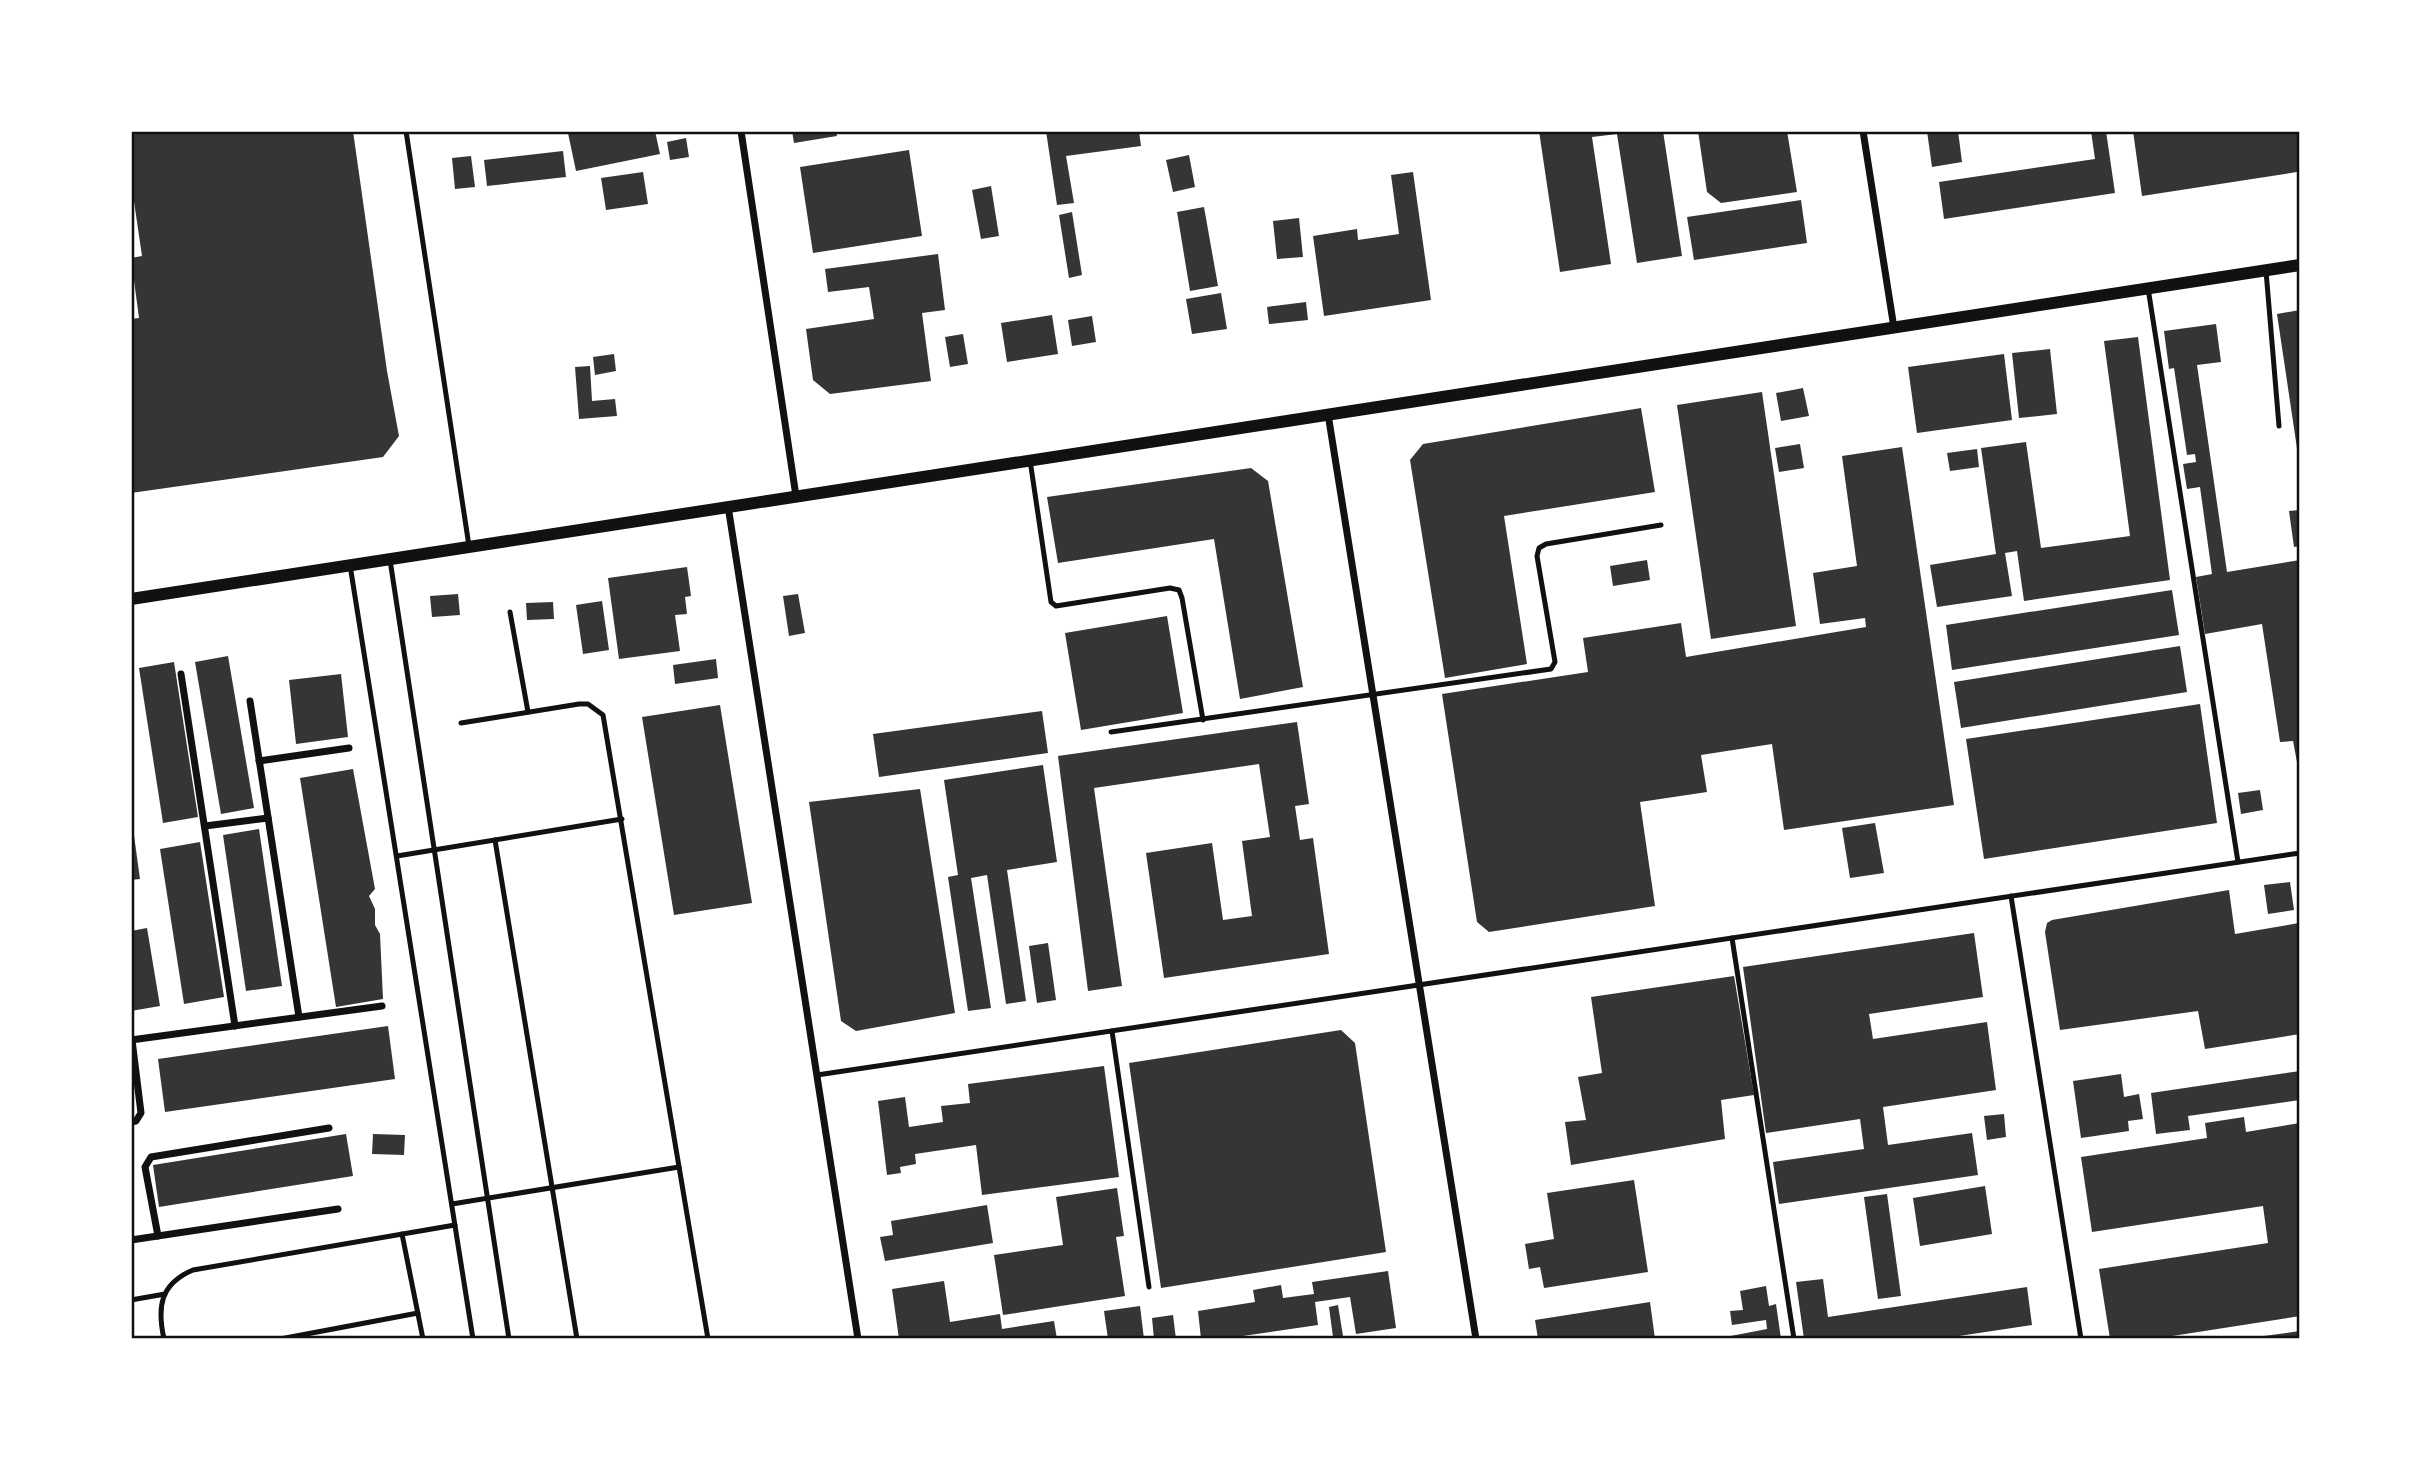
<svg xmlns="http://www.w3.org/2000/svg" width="2431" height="1470" font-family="Jost,sans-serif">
<rect width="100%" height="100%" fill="#fff"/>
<!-- building -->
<g fill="#353535">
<polygon points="353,131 387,371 399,436 383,457 131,493 131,319 139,318 131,258 142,256 131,181 131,132"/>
<polygon points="576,131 655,131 660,154 576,171 568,133"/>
<polygon points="792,131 836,131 837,136 794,143"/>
<polygon points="1046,131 1139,131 1141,146 1066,156 1074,203 1057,205"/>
<polygon points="1539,131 1663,131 1682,256 1637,263 1617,134 1592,137 1611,264 1560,272"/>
<polygon points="1698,131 1787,131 1797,192 1721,203 1707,192"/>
<polygon points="1927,131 1958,131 1962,162 1932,167"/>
<polygon points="2091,131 2106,131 2115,193 1944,219 1939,182 2095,159"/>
<polygon points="2133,131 2300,131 2300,168 2297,172 2142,196"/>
<polygon points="686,138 689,157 670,160 667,142"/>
<polygon points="909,150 922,236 813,253 800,167"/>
<polygon points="563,151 566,177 487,186 484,160"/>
<polygon points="1189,155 1195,187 1173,192 1166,160"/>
<polygon points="471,156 475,187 455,189 452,158"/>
<polygon points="643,172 648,204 606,210 601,178"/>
<polygon points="1413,172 1431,300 1324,316 1313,236 1357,229 1358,240 1399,234 1391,175"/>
<polygon points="991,186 999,236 981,239 972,190"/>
<polygon points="1801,200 1807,243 1694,260 1687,217"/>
<polygon points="1204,207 1218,286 1190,291 1177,212"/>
<polygon points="1072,212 1082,275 1069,278 1059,215"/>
<polygon points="1299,218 1303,257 1277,259 1273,221"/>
<polygon points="938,254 945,310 922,313 931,381 830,394 813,380 806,329 874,319 869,287 828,292 825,269"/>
<polygon points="1221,293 1227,329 1192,334 1186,299"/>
<polygon points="1306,302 1308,320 1269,324 1267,307"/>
<polygon points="2300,310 2300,455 2298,455 2277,314"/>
<polygon points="1052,315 1058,354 1007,362 1001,323"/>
<polygon points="1092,316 1096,342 1072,346 1068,320"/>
<polygon points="2216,324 2221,362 2197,365 2227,572 2300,560 2300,778 2293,741 2280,742 2262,624 2205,634 2196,577 2212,574 2200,487 2187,489 2183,464 2196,462 2195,454 2187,455 2174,368 2169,369 2164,331"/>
<polygon points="963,334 968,364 950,367 945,337"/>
<polygon points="2138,337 2170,580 2024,601 2017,551 2005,553 2012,596 1937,607 1930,565 1996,554 1981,448 2026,442 2041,548 2130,536 2104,341"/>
<polygon points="2050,349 2057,414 2019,418 2012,353"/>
<polygon points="614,354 616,371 595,375 593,357"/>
<polygon points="2004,354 2012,420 1917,433 1908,367"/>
<polygon points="590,366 592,401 615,399 617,416 579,419 575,367"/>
<polygon points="1803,388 1809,416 1781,421 1776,393"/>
<polygon points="1762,392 1796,626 1711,639 1677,405"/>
<polygon points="1641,408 1655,492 1504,516 1527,664 1445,678 1410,460 1423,444"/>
<polygon points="1800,444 1804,468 1779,472 1775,448"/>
<polygon points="1902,447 1954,805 1784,830 1772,744 1701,755 1707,792 1640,802 1655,906 1489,932 1477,922 1442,694 1588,672 1583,638 1681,623 1686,657 1866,627 1865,618 1820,624 1813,573 1857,566 1842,456"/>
<polygon points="1977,449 1979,467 1950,471 1947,453"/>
<polygon points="1251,468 1268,481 1303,687 1240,699 1214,539 1058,563 1047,497"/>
<polygon points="2300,510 2300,546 2294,547 2289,511"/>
<polygon points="1647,560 1650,580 1613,586 1610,566"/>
<polygon points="687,567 691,596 685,597 687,614 675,615 680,651 619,659 608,578"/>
<polygon points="2172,590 2179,635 1952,670 1946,625"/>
<polygon points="458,594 460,615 432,617 430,596"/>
<polygon points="798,594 805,633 789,636 783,596"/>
<polygon points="602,601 609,650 583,654 576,605"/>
<polygon points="553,602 554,619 527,620 526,603"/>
<polygon points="1167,616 1183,713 1081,730 1065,633"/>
<polygon points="2180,646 2187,692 1961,728 1954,682"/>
<polygon points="228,656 254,808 221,814 195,662"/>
<polygon points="716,659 718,678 675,684 673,665"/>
<polygon points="174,662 198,817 163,823 139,668"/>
<polygon points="341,674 348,737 296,744 289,680"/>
<polygon points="2200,704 2217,823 1984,859 1966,739"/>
<polygon points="720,705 752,903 674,915 642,717"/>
<polygon points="1042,711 1048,753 879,777 873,734"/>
<polygon points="1297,722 1309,804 1295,806 1300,840 1313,838 1329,954 1164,978 1146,853 1212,843 1223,920 1252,916 1242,841 1270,837 1259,764 1094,788 1122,986 1088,991 1058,756"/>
<polygon points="1043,765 1057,862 1007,870 1026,1001 1006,1004 987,875 971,878 991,1008 968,1011 948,877 958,875 944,780"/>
<polygon points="353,769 375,889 369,896 375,909 375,925 380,934 383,999 336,1007 300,778"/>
<polygon points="920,789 955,1013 856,1031 841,1021 809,802"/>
<polygon points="2260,790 2263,810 2241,814 2238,793"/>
<polygon points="1875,823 1884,873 1850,878 1842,828"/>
<polygon points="133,828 140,879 131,880 131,829"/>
<polygon points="259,829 282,986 246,991 223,835"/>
<polygon points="200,842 224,997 184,1004 160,849"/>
<polygon points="2290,882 2294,910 2268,914 2264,885"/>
<polygon points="2229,890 2235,934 2299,923 2300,1034 2205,1049 2198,1011 2060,1030 2045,932 2047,923 2052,920"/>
<polygon points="147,928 160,1006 131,1011 131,931"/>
<polygon points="1974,933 1983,997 1869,1014 1873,1039 1987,1022 1996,1090 1883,1107 1888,1145 1972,1133 1978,1175 1779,1204 1773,1162 1864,1149 1860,1119 1766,1133 1743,967"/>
<polygon points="1048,943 1056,1000 1037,1003 1029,946"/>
<polygon points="1734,976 1754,1095 1721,1100 1725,1139 1571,1165 1565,1122 1586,1120 1578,1077 1602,1073 1591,997"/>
<polygon points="388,1026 395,1079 165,1112 158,1059"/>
<polygon points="1341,1030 1355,1043 1386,1252 1161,1288 1129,1063"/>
<polygon points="1104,1066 1119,1177 982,1195 976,1145 915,1154 916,1164 900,1167 901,1173 887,1175 878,1101 905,1097 909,1127 943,1122 941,1106 970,1103 968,1084"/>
<polygon points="2300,1071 2300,1100 2188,1116 2190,1130 2156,1134 2151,1093"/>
<polygon points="2121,1074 2124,1097 2139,1094 2143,1119 2128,1121 2129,1131 2081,1138 2073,1081"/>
<polygon points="2004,1114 2006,1137 1987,1140 1984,1116"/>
<polygon points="2244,1117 2246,1132 2300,1123 2300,1316 2153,1339 2110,1339 2099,1269 2268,1243 2263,1206 2092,1232 2081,1157 2207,1138 2205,1123"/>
<polygon points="346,1134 353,1176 159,1207 153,1165"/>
<polygon points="373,1134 405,1135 404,1155 372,1154"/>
<polygon points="1634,1180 1648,1272 1544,1288 1540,1267 1529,1269 1525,1244 1554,1239 1547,1193"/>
<polygon points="1985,1186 1992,1234 1920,1246 1913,1198"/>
<polygon points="1117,1188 1124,1236 1116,1237 1125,1296 1003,1315 994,1255 1063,1245 1056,1197"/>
<polygon points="1887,1194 1901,1296 1878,1299 1864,1197"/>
<polygon points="987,1205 993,1243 885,1261 880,1237 893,1235 891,1221"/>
<polygon points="1388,1271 1396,1328 1356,1334 1350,1297 1315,1302 1318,1325 1222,1339 1201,1339 1198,1311 1255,1302 1253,1290 1281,1285 1283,1298 1314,1294 1312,1282"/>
<polygon points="1823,1279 1828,1317 2027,1287 2032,1325 1939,1339 1804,1339 1796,1282"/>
<polygon points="944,1281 950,1322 1000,1314 1002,1329 1054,1321 1057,1339 952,1339 952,1337 899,1339 892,1289"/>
<polygon points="1766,1286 1769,1306 1776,1304 1781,1339 1715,1339 1767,1329 1766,1320 1732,1325 1730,1311 1743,1310 1740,1291"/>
<polygon points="1650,1302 1655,1339 1538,1339 1535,1320"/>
<polygon points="1338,1305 1343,1336 1333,1337 1329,1307"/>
<polygon points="1140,1306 1144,1339 1108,1339 1104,1311"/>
<polygon points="1173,1315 1176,1339 1154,1339 1152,1318"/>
<polygon points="2300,1331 2300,1339 2265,1339 2264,1336"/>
</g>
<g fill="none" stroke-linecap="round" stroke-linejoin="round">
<!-- service -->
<g stroke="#111" stroke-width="5">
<polyline points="406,131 469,546"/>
<polyline points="2266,271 2279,426"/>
<polyline points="2148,288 2238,862"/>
<polyline points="1030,460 1051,602 1056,606 1170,588 1179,590 1182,598 1203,720"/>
<polyline points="390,560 509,1339"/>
<polyline points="350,565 473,1339"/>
<polyline points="510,612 528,712"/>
<polyline points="461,723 579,704 588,704 603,715 708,1339"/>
<polyline points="1111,732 1551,669 1555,662 1537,556 1539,548 1546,544 1661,525"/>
<polyline points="495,840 577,1339"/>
<polyline points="397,856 622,819"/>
<polyline points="2011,896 2081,1339"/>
<polyline points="1732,938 1794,1339"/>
<polyline points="1112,1031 1149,1287"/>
<polyline points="817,1075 2300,853"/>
<polyline points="452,1204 679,1167"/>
<polyline points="402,1234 423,1339"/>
<polyline points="131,1300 165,1294"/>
<path d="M 164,1339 C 157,1307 160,1284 193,1270 L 455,1225"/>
<polyline points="280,1339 418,1313"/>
</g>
<!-- minor -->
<g stroke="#111" stroke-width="7">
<polyline points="741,131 796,496"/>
<polyline points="1863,131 1894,328"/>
<polyline points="1328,414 1476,1339"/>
<polyline points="728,506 858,1339"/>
<polyline points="181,674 235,1026"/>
<polyline points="250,701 299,1017"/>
<polyline points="259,761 349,748"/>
<polyline points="205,826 268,818"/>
<polyline points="131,1040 382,1006"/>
<polyline points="131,1122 136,1121 141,1113 132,1040"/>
<polyline points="158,1236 145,1167 151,1157 329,1128"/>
<polyline points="131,1240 338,1209"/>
</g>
<!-- tertiary -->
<polyline stroke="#111" stroke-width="12" points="131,599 2300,265"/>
</g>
<!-- border -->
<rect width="2431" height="1470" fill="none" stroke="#ffffff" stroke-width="266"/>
<rect x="133" y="133" width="2165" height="1204" fill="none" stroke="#111" stroke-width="2.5"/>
</svg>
